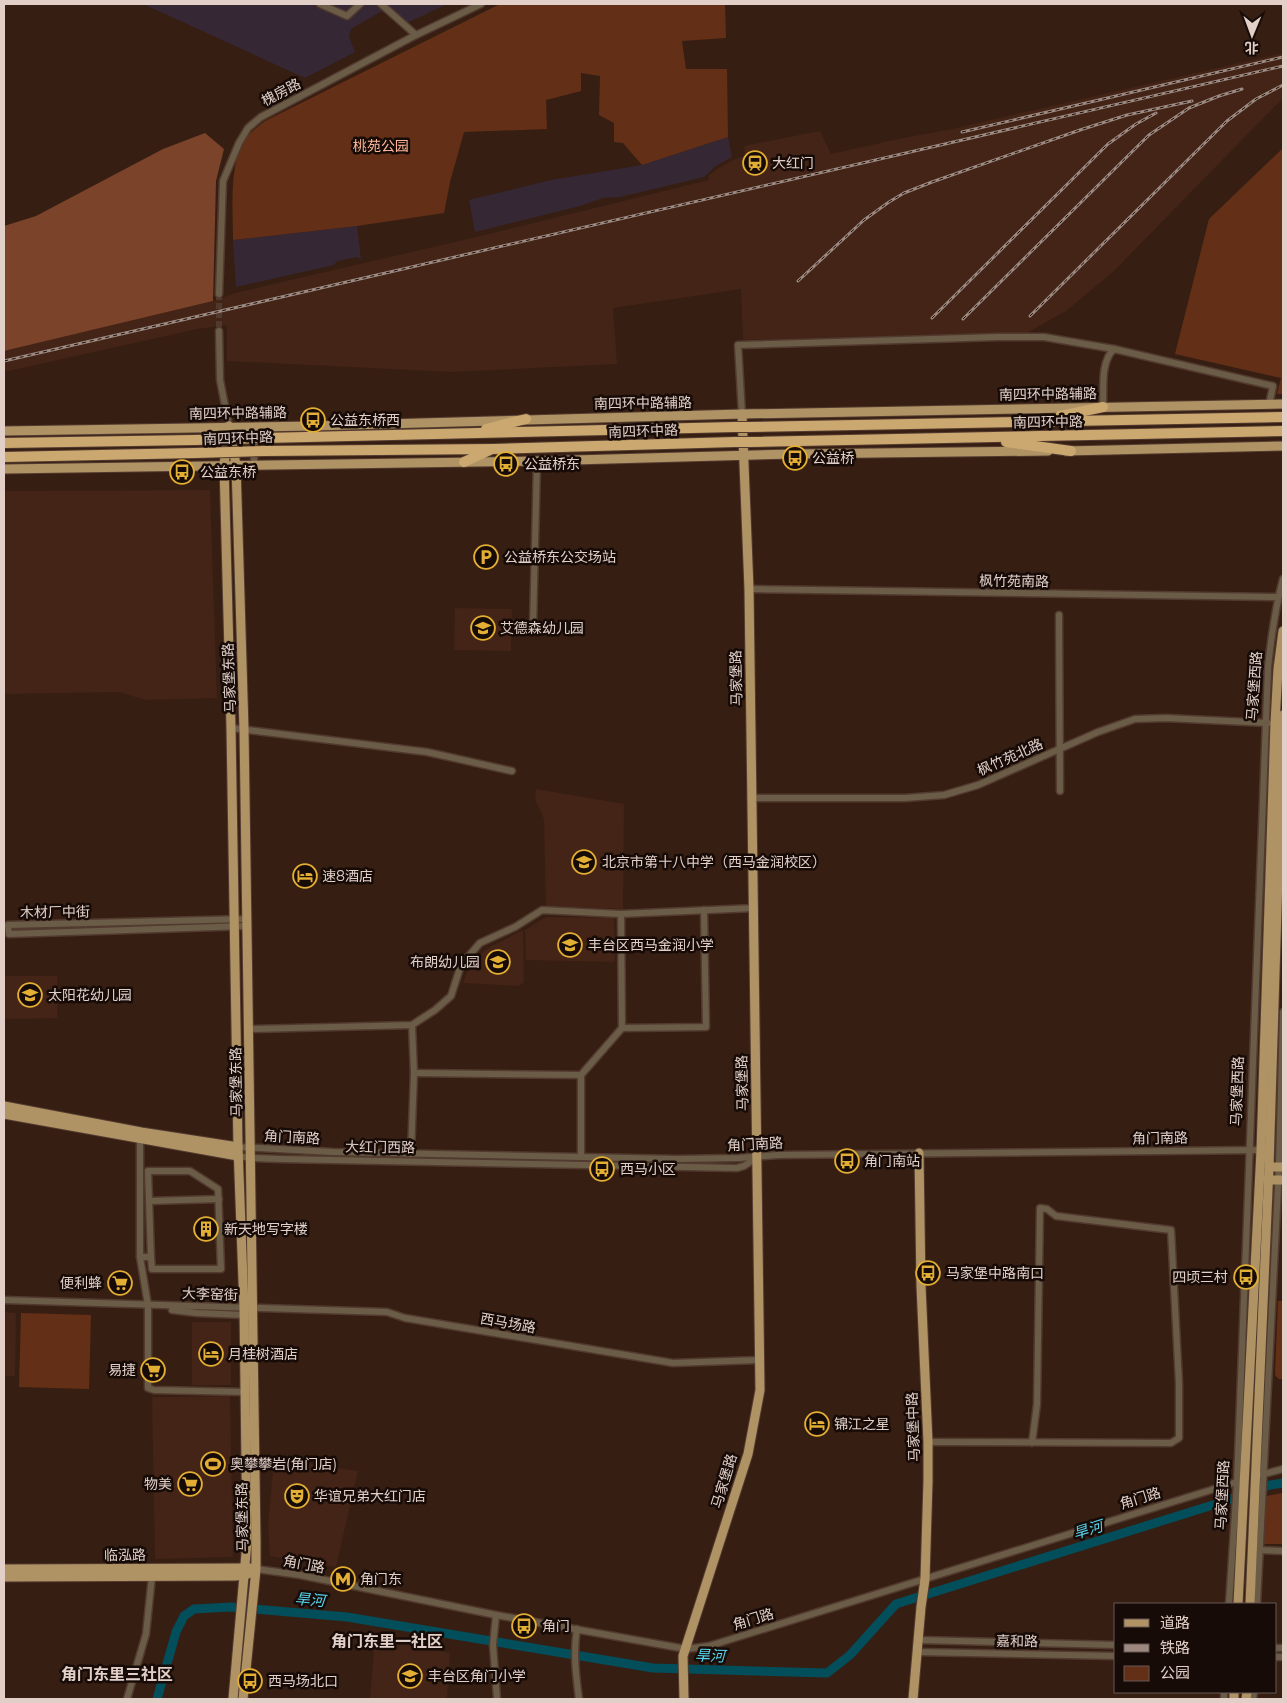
<svg xmlns="http://www.w3.org/2000/svg" width="1287" height="1703" font-family="Montserrat,'Noto Sans SC',sans-serif">
<rect width="100%" height="100%" fill="#371e12"/>
<!-- built -->
<g fill="#432416">
<polygon points="1283,53 1283,98 1114,271 1066,311 1025,334 743,340 741,289 613,308 617,364 451,372 227,361 227,325 197,329 4,372 4,351 213,301 235,293 472,238 709,180 708,176 717,169 733,160 745,156 744,146 820,131 831,154 898,139 952,129"/>
<polygon points="210,490 217,698 145,700 119,692 4,694 4,491"/>
<polygon points="455,608 512,609 511,651 454,650"/>
<polygon points="536,789 624,804 623,909 546,906 544,819 535,799"/>
<polygon points="546,917 614,918 615,962 526,960 525,930"/>
<polygon points="523,930 524,982 519,986 463,983 469,967 478,956 490,947"/>
<polygon points="4,976 57,976 57,1018 4,1019"/>
<polygon points="4,1312 16,1313 15,1376 4,1376"/>
<rect x="192" y="1322" width="39" height="63"/>
<polygon points="230,1396 233,1557 155,1559 152,1397"/>
<polygon points="274,1459 358,1471 336,1567 270,1556 268,1525"/>
<polygon points="375,1638 450,1653 447,1699 370,1699"/>
</g>
<!-- industrial -->
<g fill="#352734">
<polygon points="143,4 447,4 401,26 382,11 351,29 349,37 355,52 305,78"/>
<polygon points="728,137 732,157 716,166 704,177 620,197 603,198 580,206 475,232 469,200 551,180 642,165"/>
<polygon points="357,226 361,259 357,257 337,261 334,265 236,287 233,240"/>
</g>
<!-- green -->
<g fill="#633017">
<path d="M 500,4 L 725,4 L 726,38 L 682,41 L 686,69 L 727,69 L 728,137 L 642,165 L 623,143 L 614,142 L 614,123 L 599,115 L 600,76 L 581,73 L 581,91 L 546,100 L 547,129 L 464,132 L 450,182 L 444,213 L 357,226 L 233,240 C 233,211 229,168 243,143 C 248,134 257,127 265,121 Z"/>
<polygon points="1283,148 1283,394 1277,394 1281,378 1175,354 1209,219"/>
<polygon points="1278,1301 1283,1301 1283,1379 1279,1379 1275,1375"/>
<polygon points="21,1313 91,1315 89,1389 19,1387"/>
<polygon points="1283,1493 1283,1544 1262,1544 1266,1496"/>
</g>
<!-- forest -->
<polygon fill="#7a432a" points="205,133 224,149 216,181 213,301 4,351 4,226 36,216 163,149"/>
<g fill="none" stroke-linecap="round" stroke-linejoin="round">
<!-- river -->
<polyline stroke="#024e5b" stroke-width="9" points="157,1699 176,1632 184,1616 194,1609 231,1607 347,1617 653,1668 827,1673 850,1655 896,1604 1216,1504 1270,1485 1283,1483"/>
<!-- minor-tunnel -->
<polyline stroke="#50392d" stroke-width="6" stroke-dasharray="6 3" stroke-linecap="butt" points="219,294 219,331"/>
<!-- minor casing -->
<g stroke="#523a2f" stroke-width="9">
<g id="minor">
<polyline points="320,4 347,16 360,4"/>
<polyline points="381,4 416,35"/>
<polyline points="219,294 223,181 239,143 248,128 261,117 414,36 481,4"/>
<polyline points="219,331 220,380 229,426"/>
<path d="M 1103,407 C 1104,389 1100,362 1114,349 L 1273,386 L 1269,405"/>
<polyline points="742,414 738,345 998,337 1044,337 1114,349"/>
<polyline points="254,426 254,465"/>
<polyline points="749,589 1278,597"/>
<polyline points="1059,615 1060,791"/>
<polyline points="533,628 537,461"/>
<polyline points="231,728 427,752 512,771"/>
<polyline points="751,798 905,798 944,795 978,785 1098,732 1135,719 1166,718 1268,723"/>
<polyline points="621,914 622,1028"/>
<polyline points="246,919 8,925 9,934 246,926"/>
<polyline points="249,1029 412,1025 435,1010 451,996 461,965 480,943 515,927 542,910 621,914 754,908"/>
<polyline points="414,1073 581,1075"/>
<polyline points="140,1139 140,1257 148,1305 148,1388 154,1390 245,1392"/>
<polyline points="238,1147 333,1152 677,1159 739,1158 778,1155 1261,1150"/>
<polyline points="411,1154 414,1073 412,1025"/>
<polyline points="238,1156 251,1158 280,1159 737,1168 744,1166 756,1158"/>
<polyline points="581,1157 581,1075 622,1028 706,1027 704,910"/>
<polyline points="149,1201 219,1199"/>
<polyline points="220,1229 242,1229"/>
<polyline points="140,1257 151,1257 152,1269 221,1269 218,1189 190,1171 148,1171 151,1257"/>
<polyline points="4,1300 387,1312 405,1318 673,1363 759,1360"/>
<polyline points="172,1310 197,1313 244,1315 247,1313"/>
<polyline points="928,1442 1171,1443 1179,1438 1179,1383 1171,1230 1056,1216 1047,1209 1040,1208 1037,1404 1032,1443"/>
<polyline points="1260,1475 1283,1469"/>
<polyline points="1259,1550 1283,1551"/>
<polyline points="256,1569 300,1575 496,1615 686,1649 709,1646 1240,1481"/>
<path d="M 1229,1604 L 1237,1482 L 1268,668 C 1271,638 1275,609 1283,579"/>
<polyline points="1257,1604 1279,1167 1283,1012"/>
<polyline points="496,1615 493,1645 497,1699"/>
<path d="M 577,1629 C 573,1653 576,1676 579,1699"/>
<polyline points="919,1640 1116,1645"/>
<polyline points="1276,1648 1283,1648"/>
<polyline points="918,1652 1116,1656"/>
<polyline points="1276,1657 1283,1657"/>
<polyline points="127,1699 146,1634 152,1576"/>
<polyline points="1224,1699 1224,1692"/>
<polyline points="1253,1699 1254,1692"/>
</g>
</g>
<!-- major casing -->
<g stroke="#523a2f" stroke-width="11">
<g id="major">
<polyline points="229,426 236,465 244,729 256,1541 256,1569 243,1699"/>
<polyline points="4,431 313,426 742,414 1283,404"/>
<polyline points="228,434 224,465 231,728 238,1147 244,1308 247,1542 233,1699"/>
<polyline points="1066,451 1283,446"/>
<polyline points="4,469 537,461 794,454 1048,451"/>
<polyline points="4,1106 141,1132 238,1147"/>
<polyline points="4,1114 238,1156"/>
<polyline points="1269,1167 1283,1167"/>
<polyline points="1268,1180 1283,1180"/>
<polyline points="4,1569 251,1568"/>
<polyline points="4,1577 235,1576 245,1575 250,1573"/>
<polyline points="1238,1604 1261,1150 1275,723 1278,669 1283,631"/>
<polyline points="1250,1604 1269,1167 1283,715"/>
<polyline points="684,1699 683,1656 748,1454 760,1390 749,589 742,414"/>
<polyline points="913,1699 921,1607 925,1579 928,1481 928,1442 921,1286 919,1153"/>
<polyline points="1234,1699 1234,1692"/>
<polyline points="1246,1699 1247,1692"/>
</g>
</g>
<!-- highway casing -->
<g stroke="#523a2f" stroke-width="12">
<g id="highway">
<polyline points="1060,416 1103,407"/>
<polyline points="749,427 1283,417"/>
<polyline points="486,429 526,419"/>
<polyline points="264,438 735,427"/>
<polyline points="749,442 1283,431"/>
<polyline points="1006,442 1071,451"/>
<polyline points="4,443 195,440"/>
<polyline points="264,451 493,449 735,442"/>
<polyline points="4,457 195,453"/>
<polyline points="464,462 490,450"/>
</g>
</g>
<!-- minor -->
<use href="#minor" stroke="#6a5c46" stroke-width="6"/>
<!-- major -->
<use href="#major" stroke="#af9364" stroke-width="9"/>
<!-- highway -->
<use href="#highway" stroke="#cba86f" stroke-width="10"/>
<!-- rail casing -->
<g stroke="#9d8980" stroke-width="3">
<g id="rail">
<polyline points="962,132 1283,57"/>
<polyline points="798,281 864,220 889,202 904,193 932,182 1080,130 1127,115 1192,101"/>
<polyline points="1030,316 1227,121 1256,99 1283,85"/>
<polyline points="932,318 1108,144 1136,124 1156,113"/>
<polyline points="963,319 1149,135 1189,108 1219,96 1242,89"/>
<polyline points="4,361 1283,66"/>
</g>
</g>
<!-- rail -->
<use href="#rail" stroke="#160b07" stroke-width="1" stroke-dasharray="4" stroke-linecap="butt"/>
<!-- highway-bridge casing -->
<g stroke="#523a2f" stroke-width="12" stroke-linecap="butt">
<g id="highway-bridge">
<polyline points="735,427 749,427"/>
<polyline points="195,440 264,438"/>
<polyline points="735,442 749,442"/>
<polyline points="195,453 264,451"/>
</g>
</g>
<!-- highway-bridge -->
<use href="#highway-bridge" stroke="#cba86f" stroke-width="10"/>
</g>
<!-- icons -->
<defs>
<g id="station-ring" transform="scale(1.25)"><circle r="9.5" fill="#160b07" stroke="#e3ae34" stroke-width="1.5"/><path d="M-3-6H3Q5-6 5-4V2Q5 4 3 4L4.5 6H3L1.5 4h-3L-3 6H-4.5L-3 4Q-5 4-5 2V-4Q-5-6-3-6ZM-3.5-4v3h7v-3ZM-3.5 1v1.5H-2V1ZM2 1v1.5H3.5V1Z" fill="#e3ae34"/></g>
<g id="bus-ring" transform="scale(1.25)"><circle r="9.5" fill="#160b07" stroke="#e3ae34" stroke-width="1.5"/><path d="M-5-6H5V4H4V6H2V4H-2V6H-4V4H-5ZM-3.5-4V0h7V-4ZM-3.5 1.2v1.5H-2V1.2ZM2 1.2v1.5H3.5V1.2Z" fill="#e3ae34"/></g>
<g id="parking-ring" transform="scale(1.25)"><circle r="9.5" fill="#160b07" stroke="#e3ae34" stroke-width="1.5"/><path d="M-3.5-5.5H1a3.5 3.5 0 0 1 0 7H-1V5.5H-3.5ZM-1-3.4V-.6H.8a1.4 1.4 0 0 0 0-2.8Z" fill="#e3ae34"/></g>
<g id="school-ring" transform="scale(1.25)"><circle r="9.5" fill="#160b07" stroke="#e3ae34" stroke-width="1.5"/><path d="M0-5L7-2L0 1L-7-2ZM-4 1L0 2.5L4 1V4Q0 6-4 4Z" fill="#e3ae34"/></g>
<g id="hotel-ring" transform="scale(1.25)"><circle r="9.5" fill="#160b07" stroke="#e3ae34" stroke-width="1.5"/><path d="M-6-4.5h1.5V1H6V5H4.5V3h-9V5H-6ZM-4 0a1.8 1.8 0 1 1 3.6 0ZM.5 0V-2.5h3Q6-2.5 6 0Z" fill="#e3ae34"/></g>
<g id="building-ring" transform="scale(1.25)"><circle r="9.5" fill="#160b07" stroke="#e3ae34" stroke-width="1.5"/><path d="M-4-6H4V6H1V3H-1V6H-4ZM-2.5-4.3h1.7v1.8h-1.7ZM.8-4.3h1.7v1.8H.8ZM-2.5-1h1.7V.8h-1.7ZM.8-1h1.7V.8H.8Z" fill="#e3ae34"/></g>
<g id="supermarket-ring" transform="scale(1.25)"><circle r="9.5" fill="#160b07" stroke="#e3ae34" stroke-width="1.5"/><path d="M-6-5.5h2.5l.6 2H6L4.5 2H-2.5L-4.4-4H-6ZM-1.5 3.2a1.3 1.3 0 1 0 .1 0ZM3 3.2a1.3 1.3 0 1 0 .1 0Z" fill="#e3ae34"/></g>
<g id="stadium-ring" transform="scale(1.25)"><circle r="9.5" fill="#160b07" stroke="#e3ae34" stroke-width="1.5"/><path d="M0-5a6.5 5 0 1 0 0 10a6.5 5 0 1 0 0-10ZM-3.5-1.8h7v3.6h-7Z" fill="#e3ae34"/></g>
<g id="theatre-ring" transform="scale(1.25)"><circle r="9.5" fill="#160b07" stroke="#e3ae34" stroke-width="1.5"/><path d="M-5-5.5Q0-4 5-5.5V0Q5 5 0 6Q-5 5-5 0ZM-3.3-2.5H-1v1.5H-3.3ZM1-2.5H3.3v1.5H1ZM-2.8 1Q0 5.5 2.8 1Z" fill="#e3ae34"/></g>
<g id="metro-ring" transform="scale(1.25)"><circle r="9.5" fill="#160b07" stroke="#e3ae34" stroke-width="1.5"/><path d="M-5.5 5V-5H-3L0 0L3-5H5.5V5H3V-.5L0 4L-3-.5V5Z" fill="#e3ae34"/></g>
</defs>
<g fill-rule="evenodd">
<use href="#station-ring" x="755" y="163"/>
<use href="#bus-ring" x="313" y="420"/>
<use href="#bus-ring" x="795" y="458"/>
<use href="#bus-ring" x="506" y="464"/>
<use href="#bus-ring" x="182" y="472"/>
<use href="#parking-ring" x="486" y="557"/>
<use href="#school-ring" x="483" y="628"/>
<use href="#school-ring" x="584" y="862"/>
<use href="#hotel-ring" x="305" y="876"/>
<use href="#school-ring" x="570" y="945"/>
<use href="#school-ring" x="498" y="962"/>
<use href="#school-ring" x="30" y="995"/>
<use href="#bus-ring" x="847" y="1161"/>
<use href="#bus-ring" x="602" y="1169"/>
<use href="#building-ring" x="206" y="1229"/>
<use href="#bus-ring" x="928" y="1273"/>
<use href="#bus-ring" x="1246" y="1277"/>
<use href="#supermarket-ring" x="120" y="1283"/>
<use href="#hotel-ring" x="211" y="1354"/>
<use href="#supermarket-ring" x="153" y="1370"/>
<use href="#hotel-ring" x="817" y="1424"/>
<use href="#stadium-ring" x="213" y="1464"/>
<use href="#supermarket-ring" x="190" y="1484"/>
<use href="#theatre-ring" x="297" y="1496"/>
<use href="#metro-ring" x="343" y="1579"/>
<use href="#bus-ring" x="524" y="1626"/>
<use href="#school-ring" x="410" y="1676"/>
<use href="#bus-ring" x="250" y="1681"/>
</g>
<g text-anchor="middle" stroke-width="5" stroke-linejoin="round" paint-order="stroke">
<!-- street labels -->
<g font-size="14" fill="#e1cfc8" stroke="#160b07">
<text transform="translate(281 92) rotate(-28)" y="5">槐房路</text>
<text transform="translate(1048 394) rotate(-1)" y="5">南四环中路辅路</text>
<text transform="translate(643 403) rotate(-1)" y="5">南四环中路辅路</text>
<text transform="translate(238 413) rotate(-1)" y="5">南四环中路辅路</text>
<text transform="translate(1048 422) rotate(-1)" y="5">南四环中路</text>
<text transform="translate(643 431) rotate(-2)" y="5">南四环中路</text>
<text transform="translate(238 438) rotate(-2)" y="5">南四环中路</text>
<text transform="translate(1014 581) rotate(1)" y="5">枫竹苑南路</text>
<text transform="translate(229 678) rotate(-92)" y="5">马家堡东路</text>
<text transform="translate(736 678) rotate(-91)" y="5">马家堡路</text>
<text transform="translate(1254 686) rotate(-86)" y="5">马家堡西路</text>
<text transform="translate(1010 757) rotate(-24)" y="5">枫竹苑北路</text>
<text transform="translate(55 912) rotate(-1)" y="5">木材厂中街</text>
<text transform="translate(236 1082) rotate(-91)" y="5">马家堡东路</text>
<text transform="translate(742 1083) rotate(-91)" y="5">马家堡路</text>
<text transform="translate(1237 1091) rotate(-88)" y="5">马家堡西路</text>
<text transform="translate(292 1137) rotate(3)" y="5">角门南路</text>
<text transform="translate(1160 1138) rotate(-1)" y="5">角门南路</text>
<text transform="translate(755 1144) rotate(-3)" y="5">角门南路</text>
<text transform="translate(380 1147) rotate(1)" y="5">大红门西路</text>
<text transform="translate(210 1294) rotate(2)" y="5">大李窑街</text>
<text transform="translate(508 1323) rotate(10)" y="5">西马场路</text>
<text transform="translate(913 1427) rotate(-92)" y="5">马家堡中路</text>
<text transform="translate(724 1481) rotate(-73)" y="5">马家堡路</text>
<text transform="translate(1222 1495) rotate(-87)" y="5">马家堡西路</text>
<text transform="translate(1140 1498) rotate(-17)" y="5">角门路</text>
<text transform="translate(242 1517) rotate(-91)" y="5">马家堡东路</text>
<text transform="translate(125 1555) rotate(-1)" y="5">临泓路</text>
<text transform="translate(304 1564) rotate(10)" y="5">角门路</text>
<text transform="translate(753 1619) rotate(-17)" y="5">角门路</text>
<text transform="translate(1017 1641) rotate(1)" y="5">嘉和路</text>
</g>
<!-- park labels -->
<g font-size="14" fill="#fdb798" stroke="#160b07">
<text x="381" y="151">桃苑公园</text>
</g>
<!-- poi labels -->
<g font-size="14" fill="#e1cfc8" stroke="#160b07" text-anchor="start">
<text x="772" y="168">大红门</text>
<text x="330" y="425">公益东桥西</text>
<text x="812" y="463">公益桥</text>
<text x="524" y="469">公益桥东</text>
<text x="200" y="477">公益东桥</text>
<text x="504" y="562">公益桥东公交场站</text>
<text x="500" y="633">艾德森幼儿园</text>
<text x="602" y="867">北京市第十八中学（西马金润校区）</text>
<text x="322" y="881">速8酒店</text>
<text x="588" y="950">丰台区西马金润小学</text>
<text x="480" y="967" text-anchor="end">布朗幼儿园</text>
<text x="48" y="1000">太阳花幼儿园</text>
<text x="864" y="1166">角门南站</text>
<text x="620" y="1174">西马小区</text>
<text x="224" y="1234">新天地写字楼</text>
<text x="946" y="1278">马家堡中路南口</text>
<text x="1228" y="1282" text-anchor="end">四顷三村</text>
<text x="102" y="1288" text-anchor="end">便利蜂</text>
<text x="228" y="1359">月桂树酒店</text>
<text x="136" y="1375" text-anchor="end">易捷</text>
<text x="834" y="1429">锦江之星</text>
<text x="230" y="1469">奥攀攀岩(角门店)</text>
<text x="172" y="1489" text-anchor="end">物美</text>
<text x="314" y="1501">华谊兄弟大红门店</text>
<text x="360" y="1584">角门东</text>
<text x="542" y="1631">角门</text>
<text x="428" y="1681">丰台区角门小学</text>
<text x="268" y="1686">西马场北口</text>
</g>
<!-- water labels -->
<g font-size="15" font-style="italic" fill="#56d3ed" stroke="#160b07">
<text transform="translate(1088 1530) rotate(-17)" y="5">旱河</text>
<text transform="translate(310 1600) rotate(5)" y="5">旱河</text>
<text transform="translate(710 1656) rotate(2)" y="5">旱河</text>
</g>
<!-- quarter labels -->
<g font-size="16" font-weight="bold" fill="#e1cfc8" stroke="#160b07">
<text x="387" y="1647">角门东里一社区</text>
<text x="117" y="1680">角门东里三社区</text>
</g>
</g>
<!-- border -->
<rect width="1287" height="1703" fill="none" stroke="#e1cfc8" stroke-width="10"/>
<!-- legend -->
<rect x="1114" y="1603" width="162" height="90" fill="#160b07" stroke="#675954"/>
<rect x="1124" y="1619" width="25" height="8" fill="#af9364" stroke="#675954"/>
<text x="1160" y="1628" font-size="15" fill="#e1cfc8">道路</text>
<rect x="1124" y="1644" width="25" height="8" fill="#9d8980" stroke="#675954"/>
<text x="1160" y="1653" font-size="15" fill="#e1cfc8">铁路</text>
<rect x="1124" y="1666" width="25" height="15" fill="#633017" stroke="#675954"/>
<text x="1160" y="1678" font-size="15" fill="#e1cfc8">公园</text>
<!-- north arrow -->
<g transform="translate(1252 35) rotate(181)" stroke="#160b07" stroke-width="4" paint-order="stroke">
<path d="M0-4L9 19L0 12L-9 19Z" fill="#e1cfc8"/>
<text y="-8" font-size="14" font-weight="bold" text-anchor="middle" fill="#e1cfc8">北</text>
</g>
</svg>
